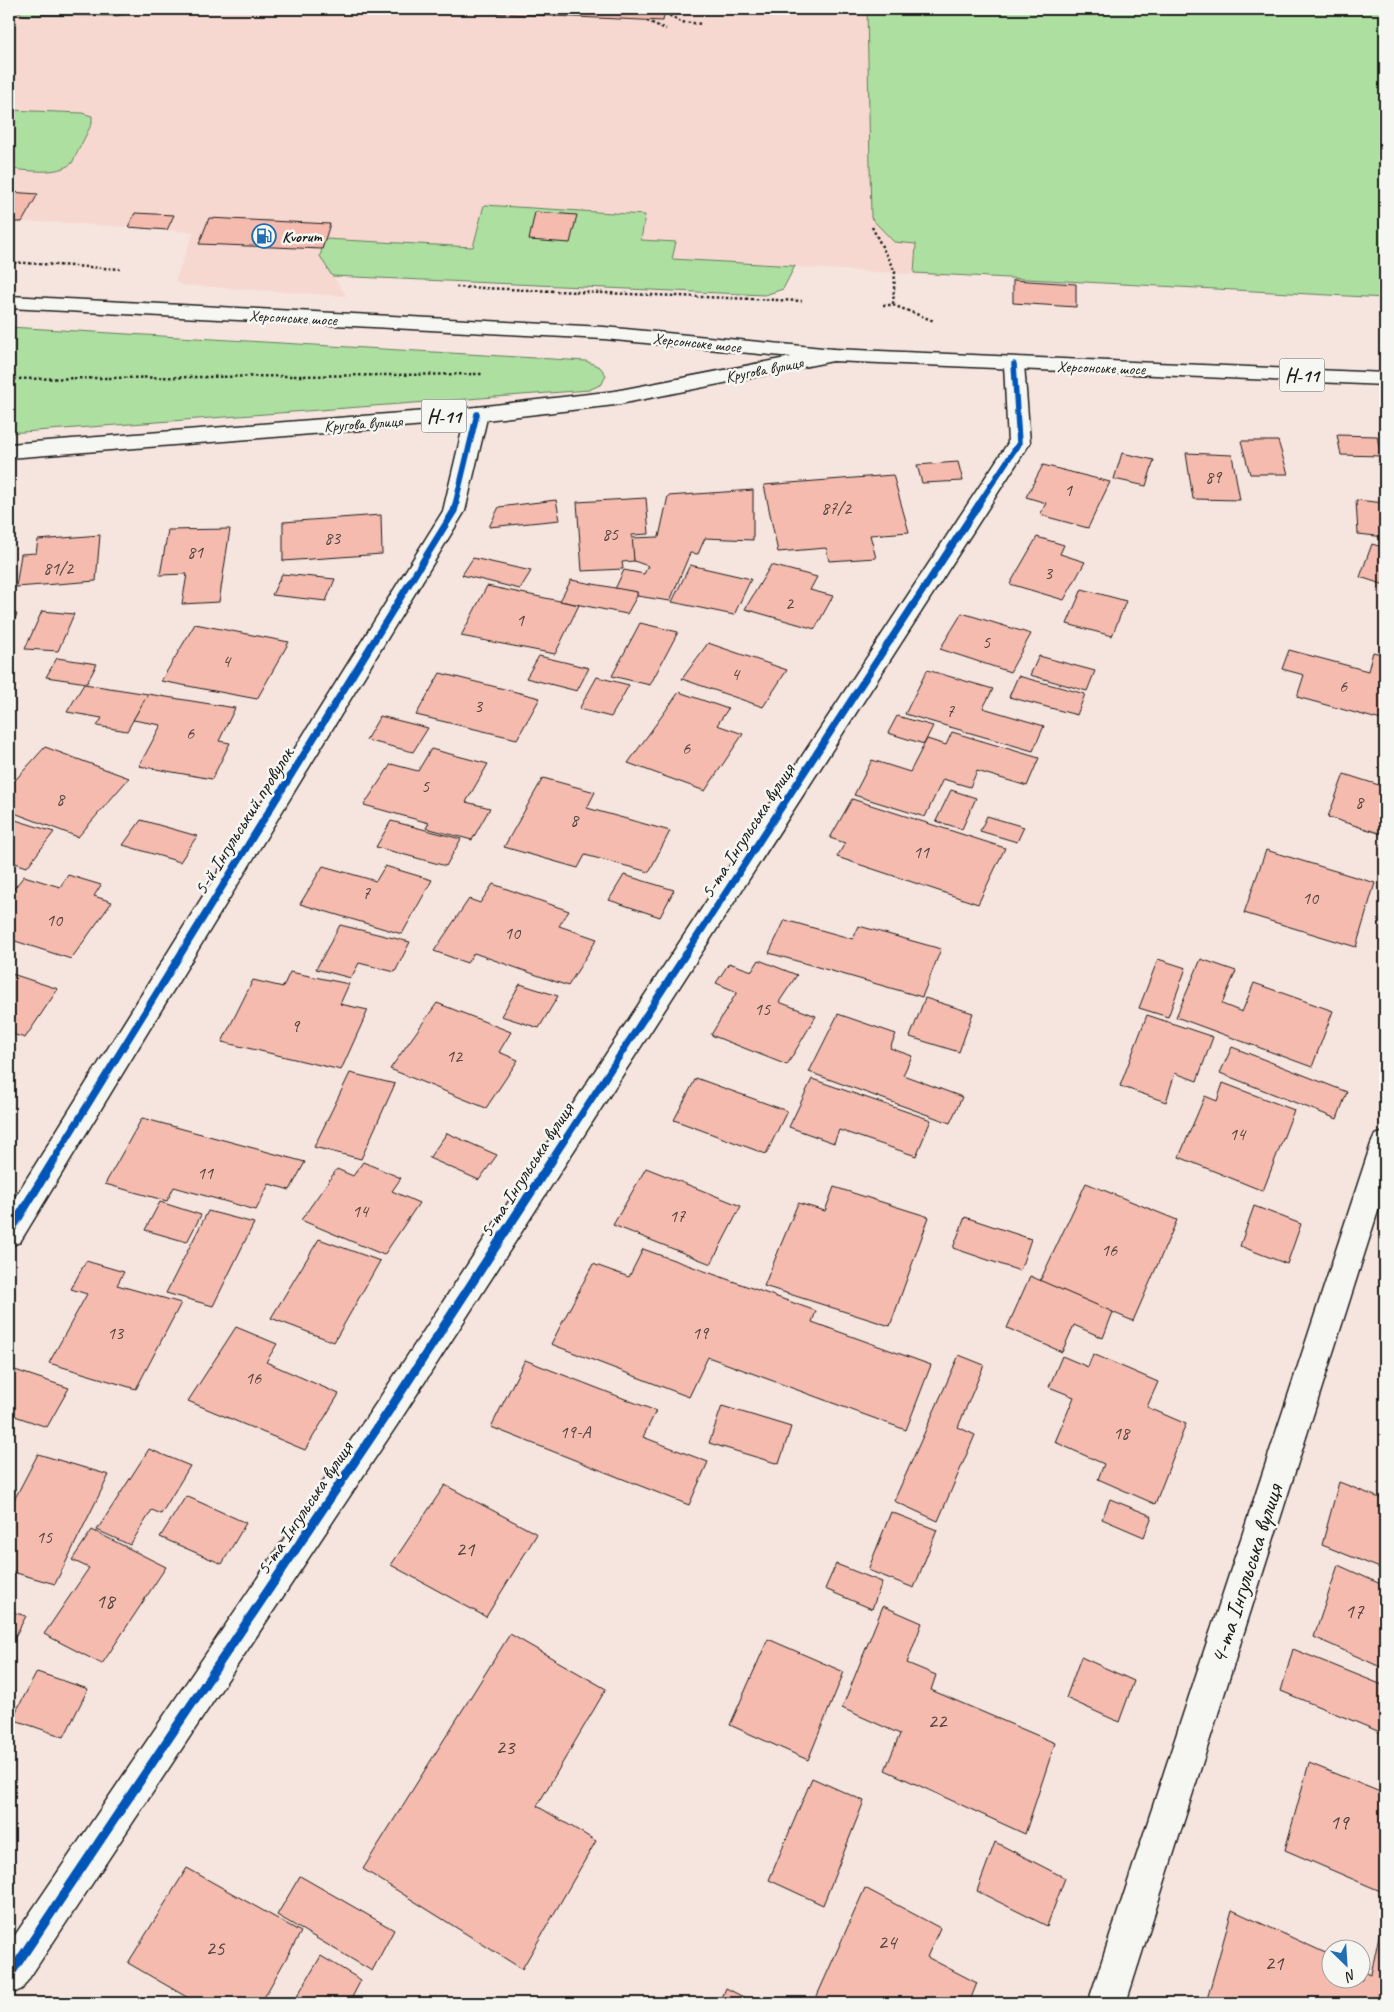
<svg xmlns="http://www.w3.org/2000/svg" width="1394" height="2012" font-family="Caveat,sans-serif">
<rect width="100%" height="100%" fill="#f6e4de"/>
<filter id="ink" filterUnits="userSpaceOnUse"><feTurbulence type="fractalNoise" baseFrequency=".02" numOctaves="2"/><feDisplacementMap in="SourceGraphic" scale="10" xChannelSelector="R" yChannelSelector="G"/><feConvolveMatrix kernelMatrix="1 2 1 2 8 2 1 2 1" color-interpolation-filters="sRGB"/></filter>
<g filter="url(#ink)">
<!-- built -->
<polygon fill="#f6d8d0" points="9,9 923,9 944,276 325,239 320,256 346,296 182,285 175,281 194,232 54,222 9,222"/>
<!-- green -->
<g fill="#addfa0" stroke="#647e5e">
<polygon points="12,9 137,9 118,16 24,15"/>
<polygon points="867,9 1385,9 1385,298 914,273 916,244 894,242 871,218"/>
<path d="M 9,110 L 82,113 L 92,116 L 92,123 L 72,163 C 56,176 28,170 9,169 Z"/>
<polygon points="484,205 645,215 641,240 676,242 672,259 795,266 783,289 765,295 332,276 320,256 325,239 473,247"/>
<polygon points="9,327 586,361 600,367 606,375 602,384 589,390 9,433"/>
</g>
<!-- building -->
<g fill="#f5bbae" stroke="#1c1c1c">
<polygon points="399,9 665,9 663,21"/>
<polygon points="9,192 38,194 22,222 9,222"/>
<polygon points="535,212 577,215 570,243 529,240"/>
<polygon points="135,213 174,215 167,230 128,227"/>
<polygon points="209,218 330,224 322,249 199,244"/>
<polygon points="1013,280 1076,284 1076,307 1013,303"/>
<polygon points="1337,435 1377,436 1381,456 1341,455"/>
<polygon points="1241,441 1278,441 1288,474 1250,474"/>
<polygon points="1122,453 1154,460 1146,486 1114,479"/>
<polygon points="1186,453 1232,455 1240,500 1193,499"/>
<polygon points="958,462 963,481 922,483 917,465"/>
<polygon points="1043,465 1110,482 1088,528 1040,515 1046,503 1026,497"/>
<polygon points="893,475 909,532 870,535 876,558 829,561 826,548 778,552 764,485"/>
<polygon points="753,490 753,540 705,538 698,554 690,553 670,601 637,596 637,592 615,589 624,570 644,574 648,566 634,561 631,538 659,537 668,496"/>
<polygon points="646,498 649,534 632,535 634,561 622,562 623,569 582,571 577,502"/>
<polygon points="556,500 560,520 489,527 499,507"/>
<polygon points="1356,500 1385,503 1385,537 1358,534"/>
<polygon points="381,515 382,554 283,561 283,522"/>
<polygon points="230,529 219,602 182,604 187,574 160,575 168,530"/>
<polygon points="100,535 96,581 16,587 21,554 36,553 38,540"/>
<polygon points="1037,537 1064,545 1060,554 1085,562 1064,600 1010,584"/>
<polygon points="1372,544 1385,548 1385,585 1360,577"/>
<polygon points="473,558 531,571 520,589 462,575"/>
<polygon points="690,565 751,579 734,615 672,602"/>
<polygon points="771,565 817,577 810,590 833,596 815,629 745,609"/>
<polygon points="282,574 335,579 326,601 272,595"/>
<polygon points="571,580 637,592 637,596 627,614 560,601"/>
<polygon points="487,586 579,605 555,654 461,636"/>
<polygon points="1082,589 1126,601 1112,636 1067,624"/>
<polygon points="42,611 74,614 58,651 25,649"/>
<polygon points="9,613 17,614 9,632"/>
<polygon points="962,613 1031,634 1010,672 940,649"/>
<polygon points="640,623 678,632 650,685 612,676"/>
<polygon points="195,624 289,642 257,699 161,681"/>
<polygon points="708,643 787,670 763,707 682,679"/>
<polygon points="1289,650 1368,671 1373,652 1385,655 1385,721 1297,697 1304,675 1282,669"/>
<polygon points="539,656 589,668 577,691 526,678"/>
<polygon points="1039,656 1095,671 1087,691 1030,675"/>
<polygon points="57,658 97,664 87,683 46,677"/>
<polygon points="927,670 993,689 983,708 1044,726 1033,751 905,714"/>
<polygon points="440,673 540,698 517,739 416,715"/>
<polygon points="1018,676 1085,694 1077,715 1009,697"/>
<polygon points="597,677 629,685 611,717 579,709"/>
<polygon points="84,684 148,694 127,731 97,726 102,718 67,712"/>
<polygon points="679,692 728,709 717,725 743,734 705,791 628,763"/>
<polygon points="148,694 235,708 219,741 230,743 212,779 139,766 161,725 133,720"/>
<polygon points="380,716 428,728 413,752 366,740"/>
<polygon points="897,716 933,726 924,744 888,733"/>
<polygon points="952,732 1039,758 1027,786 977,771 970,787 943,779 925,817 854,795 872,760 910,772 927,739 946,745"/>
<polygon points="45,747 129,778 78,837 9,811 9,787"/>
<polygon points="431,749 488,764 466,802 490,808 472,840 426,828 429,823 364,805 391,764 418,771"/>
<polygon points="1344,774 1385,787 1385,835 1328,817"/>
<polygon points="543,778 595,792 587,808 670,831 649,872 585,855 578,868 504,847"/>
<polygon points="951,790 976,798 962,829 936,821"/>
<polygon points="852,799 1005,848 978,904 837,857 845,843 830,838"/>
<polygon points="987,816 1024,827 1017,842 980,831"/>
<polygon points="9,818 54,832 27,867 12,862 9,866"/>
<polygon points="141,820 197,836 180,862 123,845"/>
<polygon points="391,821 461,839 446,866 376,847"/>
<polygon points="1266,850 1375,883 1356,947 1244,913"/>
<polygon points="323,866 376,881 385,866 432,880 402,934 300,904"/>
<polygon points="68,875 101,885 94,896 112,902 71,959 9,939 9,895 24,876 60,887"/>
<polygon points="624,875 674,890 660,917 609,900"/>
<polygon points="493,884 569,911 559,926 597,939 568,986 474,953 467,963 434,951 469,899 480,903"/>
<polygon points="785,920 853,939 859,926 941,949 922,997 769,953"/>
<polygon points="340,925 410,942 395,972 359,963 351,978 316,969"/>
<polygon points="1158,959 1186,968 1168,1017 1139,1008"/>
<polygon points="1201,959 1236,971 1222,1004 1242,1012 1254,983 1333,1011 1312,1067 1176,1017"/>
<polygon points="759,960 797,975 779,1002 816,1016 787,1065 711,1035 737,992 716,983 729,963 752,971"/>
<polygon points="290,972 349,984 340,1004 368,1010 341,1070 222,1042 253,980 283,987"/>
<polygon points="9,973 58,989 25,1038 9,1033"/>
<polygon points="520,984 558,996 539,1028 501,1016"/>
<polygon points="925,998 973,1013 959,1052 910,1037"/>
<polygon points="437,1003 511,1032 499,1052 518,1060 486,1108 390,1069"/>
<polygon points="838,1014 896,1034 890,1048 912,1056 903,1075 962,1097 950,1123 809,1072"/>
<polygon points="1147,1015 1213,1037 1197,1081 1175,1073 1166,1102 1120,1086"/>
<polygon points="1232,1047 1347,1092 1337,1119 1220,1073"/>
<polygon points="350,1073 395,1084 361,1159 314,1147"/>
<polygon points="696,1078 787,1111 766,1154 674,1120"/>
<polygon points="812,1079 931,1120 916,1156 839,1130 834,1143 789,1127"/>
<polygon points="1223,1083 1294,1110 1263,1191 1179,1157 1205,1096 1217,1101"/>
<polygon points="142,1118 305,1162 290,1190 269,1184 256,1210 174,1187 167,1201 105,1184"/>
<polygon points="447,1133 497,1155 479,1180 429,1158"/>
<polygon points="363,1162 401,1178 392,1191 419,1203 384,1255 301,1220 337,1169 353,1176"/>
<polygon points="646,1168 741,1206 711,1264 613,1225"/>
<polygon points="1086,1183 1177,1220 1133,1321 1040,1281"/>
<polygon points="834,1187 929,1217 890,1326 764,1286 798,1203 825,1211"/>
<polygon points="160,1202 201,1215 187,1242 145,1230"/>
<polygon points="1254,1206 1301,1224 1287,1264 1240,1246"/>
<polygon points="208,1211 254,1223 213,1306 166,1293"/>
<polygon points="965,1217 1031,1239 1020,1271 953,1248"/>
<polygon points="319,1239 380,1261 334,1342 271,1318"/>
<polygon points="643,1249 816,1311 812,1322 931,1365 906,1430 708,1357 689,1397 551,1344 593,1264 629,1277"/>
<polygon points="86,1261 124,1272 117,1285 181,1303 136,1389 49,1363 87,1294 71,1289"/>
<polygon points="1030,1276 1113,1312 1103,1338 1074,1325 1062,1352 1007,1328"/>
<polygon points="236,1327 277,1344 266,1362 339,1394 305,1450 188,1401"/>
<polygon points="1093,1354 1158,1382 1147,1407 1186,1424 1155,1504 1098,1479 1104,1464 1055,1442 1074,1397 1049,1387 1062,1356 1088,1367"/>
<polygon points="959,1355 984,1365 958,1427 975,1435 938,1521 894,1501"/>
<polygon points="525,1360 656,1411 643,1437 708,1462 689,1505 491,1427"/>
<polygon points="9,1368 69,1388 47,1427 9,1414"/>
<polygon points="722,1406 791,1427 779,1464 709,1443"/>
<polygon points="149,1449 190,1466 161,1514 152,1510 130,1545 97,1530"/>
<polygon points="38,1454 109,1475 55,1584 9,1571 9,1501 13,1502"/>
<polygon points="1339,1482 1385,1500 1385,1570 1322,1545"/>
<polygon points="445,1485 537,1534 486,1617 391,1565"/>
<polygon points="186,1496 246,1523 222,1564 160,1537"/>
<polygon points="1110,1499 1152,1516 1144,1537 1102,1519"/>
<polygon points="891,1512 937,1530 914,1588 868,1570"/>
<polygon points="92,1530 166,1567 102,1664 44,1634 89,1568 72,1560"/>
<polygon points="836,1564 882,1582 872,1609 825,1589"/>
<polygon points="1338,1565 1385,1586 1385,1669 1314,1637"/>
<polygon points="883,1606 922,1623 907,1663 936,1675 931,1690 1055,1743 1025,1834 885,1770 900,1734 842,1708"/>
<polygon points="9,1611 26,1616 9,1648"/>
<polygon points="510,1634 606,1689 537,1806 596,1841 522,1969 363,1869"/>
<polygon points="768,1639 844,1672 808,1760 730,1725"/>
<polygon points="1293,1649 1385,1686 1385,1734 1281,1691"/>
<polygon points="1081,1657 1134,1681 1119,1722 1066,1698"/>
<polygon points="37,1672 88,1689 64,1737 12,1719"/>
<polygon points="1309,1763 1385,1794 1385,1893 1285,1850"/>
<polygon points="812,1778 864,1801 823,1905 769,1880"/>
<polygon points="995,1842 1065,1878 1047,1926 977,1891"/>
<polygon points="187,1868 301,1932 261,2003 197,2003 128,1963"/>
<polygon points="300,1876 394,1930 372,1971 277,1915"/>
<polygon points="865,1888 940,1928 927,1957 977,1983 969,2003 826,2003 816,1998"/>
<polygon points="1232,1910 1332,1956 1332,1980 1362,1980 1362,1970 1371,1974 1383,1917 1385,1918 1385,2003 1206,2003"/>
<polygon points="321,1956 361,1980 349,2003 293,2003"/>
<polygon points="726,1988 755,2003 720,2003"/>
</g>
<g fill="none" stroke-linecap="round" stroke-linejoin="round">
<!-- street casing -->
<g stroke="#1c1c1c" stroke-width="3">
<g id="street">
<polygon points="1014,358 1021,359 1024,364 1030,443 399,1422 22,1989 9,1995 9,1944 377,1402 1008,443 1004,364 1007,359"/>
<polygon points="477,407 485,409 488,414 465,511 20,1242 9,1246 9,1207 443,511 466,414 469,409"/>
<polygon points="1385,1132 1385,1189 1126,2003 1088,2003 1371,1144 1375,1135"/>
</g>
</g>
<!-- secondary casing -->
<g stroke="#1c1c1c" stroke-width="3">
<polygon id="secondary" points="9,296 604,327 833,349 840,351 843,355 840,359 833,361 604,339 9,308"/>
</g>
<!-- primary casing -->
<g stroke="#1c1c1c" stroke-width="3">
<polygon id="primary" points="833,349 1385,373 1385,385 833,361 615,405 477,421 9,458 9,444 477,407 615,391"/>
</g>
<!-- path -->
<g stroke="#1c1c1c" stroke-width="2.5" stroke-dasharray="2.5 2.5" stroke-linecap="butt">
<polyline points="665,13 681,22 702,24"/>
<polyline points="647,21 666,29"/>
<polyline points="872,227 895,272 893,305"/>
<polyline points="9,262 120,269"/>
<polyline points="456,287 802,301"/>
<polyline points="883,305 893,305 934,321"/>
<polyline points="9,379 482,374"/>
</g>
<!-- street -->
<use href="#street" fill="#f6f6f2" fill-rule="evenodd"/>
<!-- secondary -->
<use href="#secondary" fill="#f6f6f2" fill-rule="evenodd"/>
<!-- primary -->
<use href="#primary" fill="#f6f6f2" fill-rule="evenodd"/>
<!-- cycleway-far2 casing -->
<g stroke="#f6f6f2" stroke-width="8">
<g id="cycleway-far2">
<polyline points="455,505 477,414"/>
<polyline points="978,505 1019,443 1014,364"/>
</g>
</g>
<!-- cycleway-far1 casing -->
<g stroke="#f6f6f2" stroke-width="10">
<g id="cycleway-far1">
<polyline points="53,1161 454,511 456,504"/>
<polyline points="551,1161 979,504"/>
</g>
</g>
<!-- cycleway casing -->
<g stroke="#f6f6f2" stroke-width="12">
<g id="cycleway">
<polyline points="9,1233 54,1160"/>
<polyline points="9,1976 388,1412 552,1160"/>
</g>
</g>
<!-- cycleway-far2 -->
<use href="#cycleway-far2" stroke="#0057b8" stroke-width="5.5"/>
<!-- cycleway-far1 -->
<use href="#cycleway-far1" stroke="#0057b8" stroke-width="7"/>
<!-- cycleway -->
<use href="#cycleway" stroke="#0057b8" stroke-width="9"/>
</g>
</g>
<!-- icons -->
<defs>
<g id="fuel-ring" transform="scale(1.25)"><circle r="9.5" fill="#f6f6f2" stroke="#1f6fb2" stroke-width="1.5"/><path d="M-5.5-6h7V0h2V4h1.3V-2.5L3-4.5l.8-.8L6-3V5H2.5V1h-1V6h-7ZM-4.2-4.7v3.2H.2V-4.7Z" fill="#1f6fb2"/></g>
</defs>
<g fill-rule="evenodd">
<use href="#fuel-ring" x="264" y="236"/>
</g>
<g text-anchor="middle" stroke-width="5" stroke-linejoin="round" paint-order="stroke">
<!-- far-poi labels -->
<g font-size="16" font-weight="bold" fill="#1c1c1c" stroke="#f6f6f2" text-anchor="start">
<text x="282" y="242">Kvorum</text>
</g>
<!-- far-street labels -->
<g font-size="16" fill="#1c1c1c" stroke="#f6f6f2">
<text transform="translate(293 317) rotate(3)" y="6">Херсонське шосе</text>
<text transform="translate(697 342) rotate(6)" y="6">Херсонське шосе</text>
<text transform="translate(1101 367) rotate(2)" y="6">Херсонське шосе</text>
<text transform="translate(764 369) rotate(-11)" y="6">Кругова вулиця</text>
<text transform="translate(363 423) rotate(-4)" y="6">Кругова вулиця</text>
</g>
<!-- number labels -->
<g font-size="18" fill="#524440">
<text x="1213" y="483">89</text>
<text x="1068" y="496">1</text>
<text x="836" y="514">87/2</text>
<text x="610" y="540">85</text>
<text x="332" y="544">83</text>
<text x="195" y="558">81</text>
<text x="58" y="574">81/2</text>
<text x="1048" y="579">3</text>
<text x="789" y="609">2</text>
<text x="520" y="626">1</text>
<text x="986" y="648">5</text>
<text x="226" y="667">4</text>
<text x="735" y="680">4</text>
<text x="1343" y="692">6</text>
<text x="478" y="712">3</text>
<text x="950" y="717">7</text>
<text x="190" y="739">6</text>
<text x="686" y="754">6</text>
<text x="425" y="792">5</text>
<text x="60" y="805">8</text>
<text x="1359" y="808">8</text>
<text x="574" y="826">8</text>
<text x="921" y="858">11</text>
<text x="366" y="899">7</text>
<text x="1310" y="904">10</text>
<text x="54" y="926">10</text>
<text x="512" y="939">10</text>
<text x="762" y="1015">15</text>
<text x="295" y="1032">9</text>
<text x="454" y="1062">12</text>
<text x="1237" y="1140">14</text>
<text x="205" y="1179">11</text>
<text x="360" y="1217">14</text>
<text x="677" y="1222">17</text>
<text x="1109" y="1256">16</text>
<text x="115" y="1339">13</text>
<text x="700" y="1339">19</text>
<text x="253" y="1384">16</text>
<text x="575" y="1438">19-А</text>
<text x="1121" y="1439">18</text>
<text x="44" y="1543">15</text>
</g>
<!-- shield labels -->
<g fill="#f6f6f2" stroke="#5d5d5c" stroke-width="1">
<rect x="1279.5" y="358.5" width="45" height="33" rx="4"/>
<rect x="421.5" y="399.5" width="45" height="33" rx="4"/>
</g>
<g font-size="19" font-weight="bold" fill="#1c1c1c">
<text x="1302" y="382">Н-11</text>
<text x="444" y="423">Н-11</text>
</g>
<!-- street labels -->
<g font-size="20" fill="#1c1c1c" stroke="#f6f6f2">
<text transform="translate(243 821) rotate(-58)" y="7">5-й Інгульський провулок</text>
<text transform="translate(747 831) rotate(-57)" y="7">5-та Інгульська вулиця</text>
<text transform="translate(526 1170) rotate(-57)" y="7">5-та Інгульська вулиця</text>
<text transform="translate(304 1508) rotate(-56)" y="7">5-та Інгульська вулиця</text>
</g>
<!-- near-number labels -->
<g font-size="21" fill="#524440">
<text x="465" y="1556">21</text>
<text x="105" y="1608">18</text>
<text x="1354" y="1618">17</text>
<text x="937" y="1728">22</text>
<text x="505" y="1754">23</text>
<text x="1339" y="1829">19</text>
<text x="887" y="1949">24</text>
<text x="215" y="1955">25</text>
<text x="1274" y="1970">21</text>
</g>
<!-- near-street labels -->
<g font-size="24" fill="#1c1c1c" stroke="#f6f6f2">
<text transform="translate(1246 1574) rotate(-72)" y="8">4-та Інгульська вулиця</text>
</g>
</g>
<!-- margin -->
<rect width="1394" height="2012" fill="none" stroke="#f6f6f2" stroke-width="30"/>
<rect x="15" y="15" width="1364" height="1982" fill="none" stroke="#1c1c1c" stroke-width="2" filter="url(#ink)"/>
<!-- north arrow -->
<g transform="translate(1346 1964) rotate(155)"><circle r="24" fill="#f6f6f2" stroke="#9f9f9c"/>
<path d="M0-4L9 19L0 12L-9 19Z" fill="#1f6fb2"/>
<text y="-8" font-size="14" font-weight="bold" text-anchor="middle" fill="#1c1c1c">N</text>
</g>
</svg>
